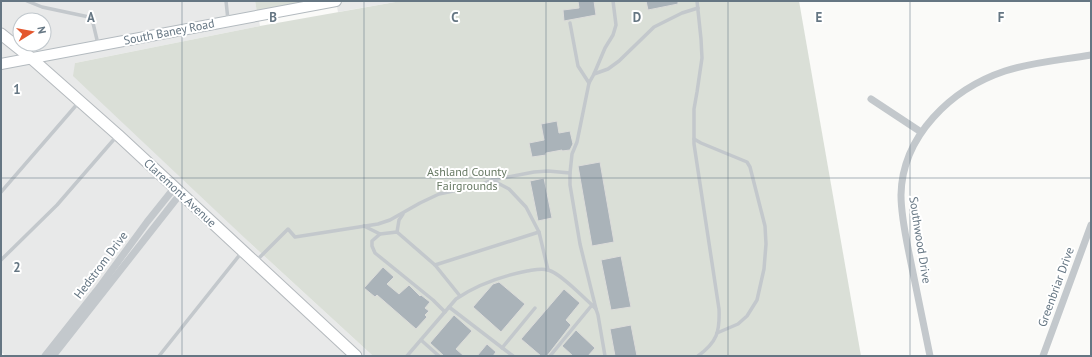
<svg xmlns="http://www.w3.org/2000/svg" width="1092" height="357" font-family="'PT Sans',sans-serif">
<rect width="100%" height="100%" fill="#fafaf8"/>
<!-- built -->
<g fill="#e8e9e9" fill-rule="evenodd">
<path d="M 1,1 L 255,1 L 260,26 L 75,63 L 250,243 L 373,356 L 6,356 L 1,352 ZM 20,20 L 44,20 L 44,44 L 20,44 Z"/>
<polygon points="336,1 401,1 338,12"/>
</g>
<!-- green -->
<g fill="#dadfd7">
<polygon points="255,1 316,1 257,12"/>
<polygon points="401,1 799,1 861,356 373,356 250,243 73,76 75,63 260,26"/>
</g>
<!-- building -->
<g fill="#aab3b9" stroke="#dcdcda">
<polygon points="578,1 594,1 596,15 564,21 563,10 579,8"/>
<polygon points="646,1 678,1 678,4 648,10"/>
<polygon points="557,121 559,133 570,131 573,144 570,150 562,151 562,150 546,153 546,155 532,157 529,143 544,140 541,124"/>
<polygon points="600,162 614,242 592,246 578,166"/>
<polygon points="544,178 552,218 538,221 530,181"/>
<polygon points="621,256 631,307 611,310 601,260"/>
<polygon points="383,267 394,277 387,284 399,294 409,285 420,296 421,295 430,302 425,308 429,311 425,315 427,317 416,329 377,295 375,297 364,288"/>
<polygon points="499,282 525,304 501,332 473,307 493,284"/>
<polygon points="564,289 580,303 566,320 571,325 547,356 541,356 521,339"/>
<polygon points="454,315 472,331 456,349 464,356 444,356 430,343"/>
<polygon points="631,325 637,356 615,356 610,329"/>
<polygon points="576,330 595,348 588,356 573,356 562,346"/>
<polygon points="487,344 496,352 493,356 477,356"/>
</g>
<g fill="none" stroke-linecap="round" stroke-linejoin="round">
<!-- secondary casing -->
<g stroke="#b3babf" stroke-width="12">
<polyline id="secondary" points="1,64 336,1"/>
</g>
<!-- primary casing -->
<g stroke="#b5babe" stroke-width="13">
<polyline id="primary" points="1,34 31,58 118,135 356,356"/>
</g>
<!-- lane -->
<g stroke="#c3c8cc" stroke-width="3.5">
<polyline points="27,1 42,7 89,17 93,23 98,44"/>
<polyline points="226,1 228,20"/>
<path d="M 697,1 L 701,39 L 702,58 L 697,92 L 694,109 L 694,144 L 719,309 C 720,332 717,342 698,356"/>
<polyline points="570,23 578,66 589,83"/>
<polyline points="594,74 605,48 613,35 616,25 613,1"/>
<polyline points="694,139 701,143 747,162 750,167 765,226 766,244 764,269 757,300 747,316 738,324 717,333"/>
<polyline points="492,180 509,189 526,207 539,232 548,270"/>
<polyline points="1,192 79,102"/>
<polyline points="364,226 380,234"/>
<polyline points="397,232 399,220 403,214"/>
<polyline points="1,260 57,205 116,137"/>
<polyline points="256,261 288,229 295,237 378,224 390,220 420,203 439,194 477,186 492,180 534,172 548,171 570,173"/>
<polyline points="435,265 539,232"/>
<polyline points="449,307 513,356"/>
<polyline points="596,309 580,244 570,185 570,173 572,154 577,142 589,83 594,74 608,69 619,61 654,27 682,13 698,8"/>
<polyline points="445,312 433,300 375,253 372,246 372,241 380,234 397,232 435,265 460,296"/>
<polyline points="421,340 439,356"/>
<polyline points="502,348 535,308"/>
<polyline points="159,356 242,252"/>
<path d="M 407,356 L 456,299 C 478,284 502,276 527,271 C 534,270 541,268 548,270 C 560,273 581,295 591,304 L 596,309 L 598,315 L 605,356"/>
<polyline points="550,356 592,305"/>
</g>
<!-- street -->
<g stroke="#c3c8cc" stroke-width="7">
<polyline points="871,99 921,132"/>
<polyline points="45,356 98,289 147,222 175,187"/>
<polyline points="53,356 181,193"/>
<path d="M 930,356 C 923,323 917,291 910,258 C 906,238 901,216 901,195 C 902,136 951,89 1005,71 C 1033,62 1062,60 1091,55"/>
<polyline points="1043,356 1091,225"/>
</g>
<!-- secondary -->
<use href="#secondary" stroke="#fff" stroke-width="10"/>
<!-- primary -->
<use href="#primary" stroke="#fff" stroke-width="11"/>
</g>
<!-- grid -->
<path fill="none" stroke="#657683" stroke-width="1" stroke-opacity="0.55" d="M 182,1 L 182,356M 364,1 L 364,356M 546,1 L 546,356M 728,1 L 728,356M 910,1 L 910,356M 1,178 L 1091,178"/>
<g text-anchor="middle" stroke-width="4" stroke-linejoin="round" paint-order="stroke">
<!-- street labels -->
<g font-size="12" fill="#657683" stroke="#fff">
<text transform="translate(169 32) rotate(-11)" y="4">South Baney Road</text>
<text transform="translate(180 193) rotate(43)" y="4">Claremont Avenue</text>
<text transform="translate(920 240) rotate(81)" y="4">Southwood Drive</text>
<text transform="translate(101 265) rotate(-53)" y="4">Hedstrom Drive</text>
<text transform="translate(1056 287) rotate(-70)" y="4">Greenbriar Drive</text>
</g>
<!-- park labels -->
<g font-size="12" fill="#687a64" stroke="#fff">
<text x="467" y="176">Ashland County<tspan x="467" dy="14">Fairgrounds</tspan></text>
</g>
</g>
<g font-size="13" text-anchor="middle" font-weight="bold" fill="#657683" stroke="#fff" stroke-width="4" stroke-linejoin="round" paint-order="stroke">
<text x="91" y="22">A</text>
<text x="273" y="22">B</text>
<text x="455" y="22">C</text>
<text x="637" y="22">D</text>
<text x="819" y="22">E</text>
<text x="1001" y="22">F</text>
<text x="17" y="94">1</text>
<text x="17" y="272">2</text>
</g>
<!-- border -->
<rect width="1092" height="357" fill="none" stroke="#657683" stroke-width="4"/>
<!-- north arrow -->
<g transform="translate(32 32) rotate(79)"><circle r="19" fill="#ffffff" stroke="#c1c8cd"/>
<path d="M0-3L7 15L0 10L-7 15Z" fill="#e4572e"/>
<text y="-6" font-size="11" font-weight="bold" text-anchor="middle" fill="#657683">N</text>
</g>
</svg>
